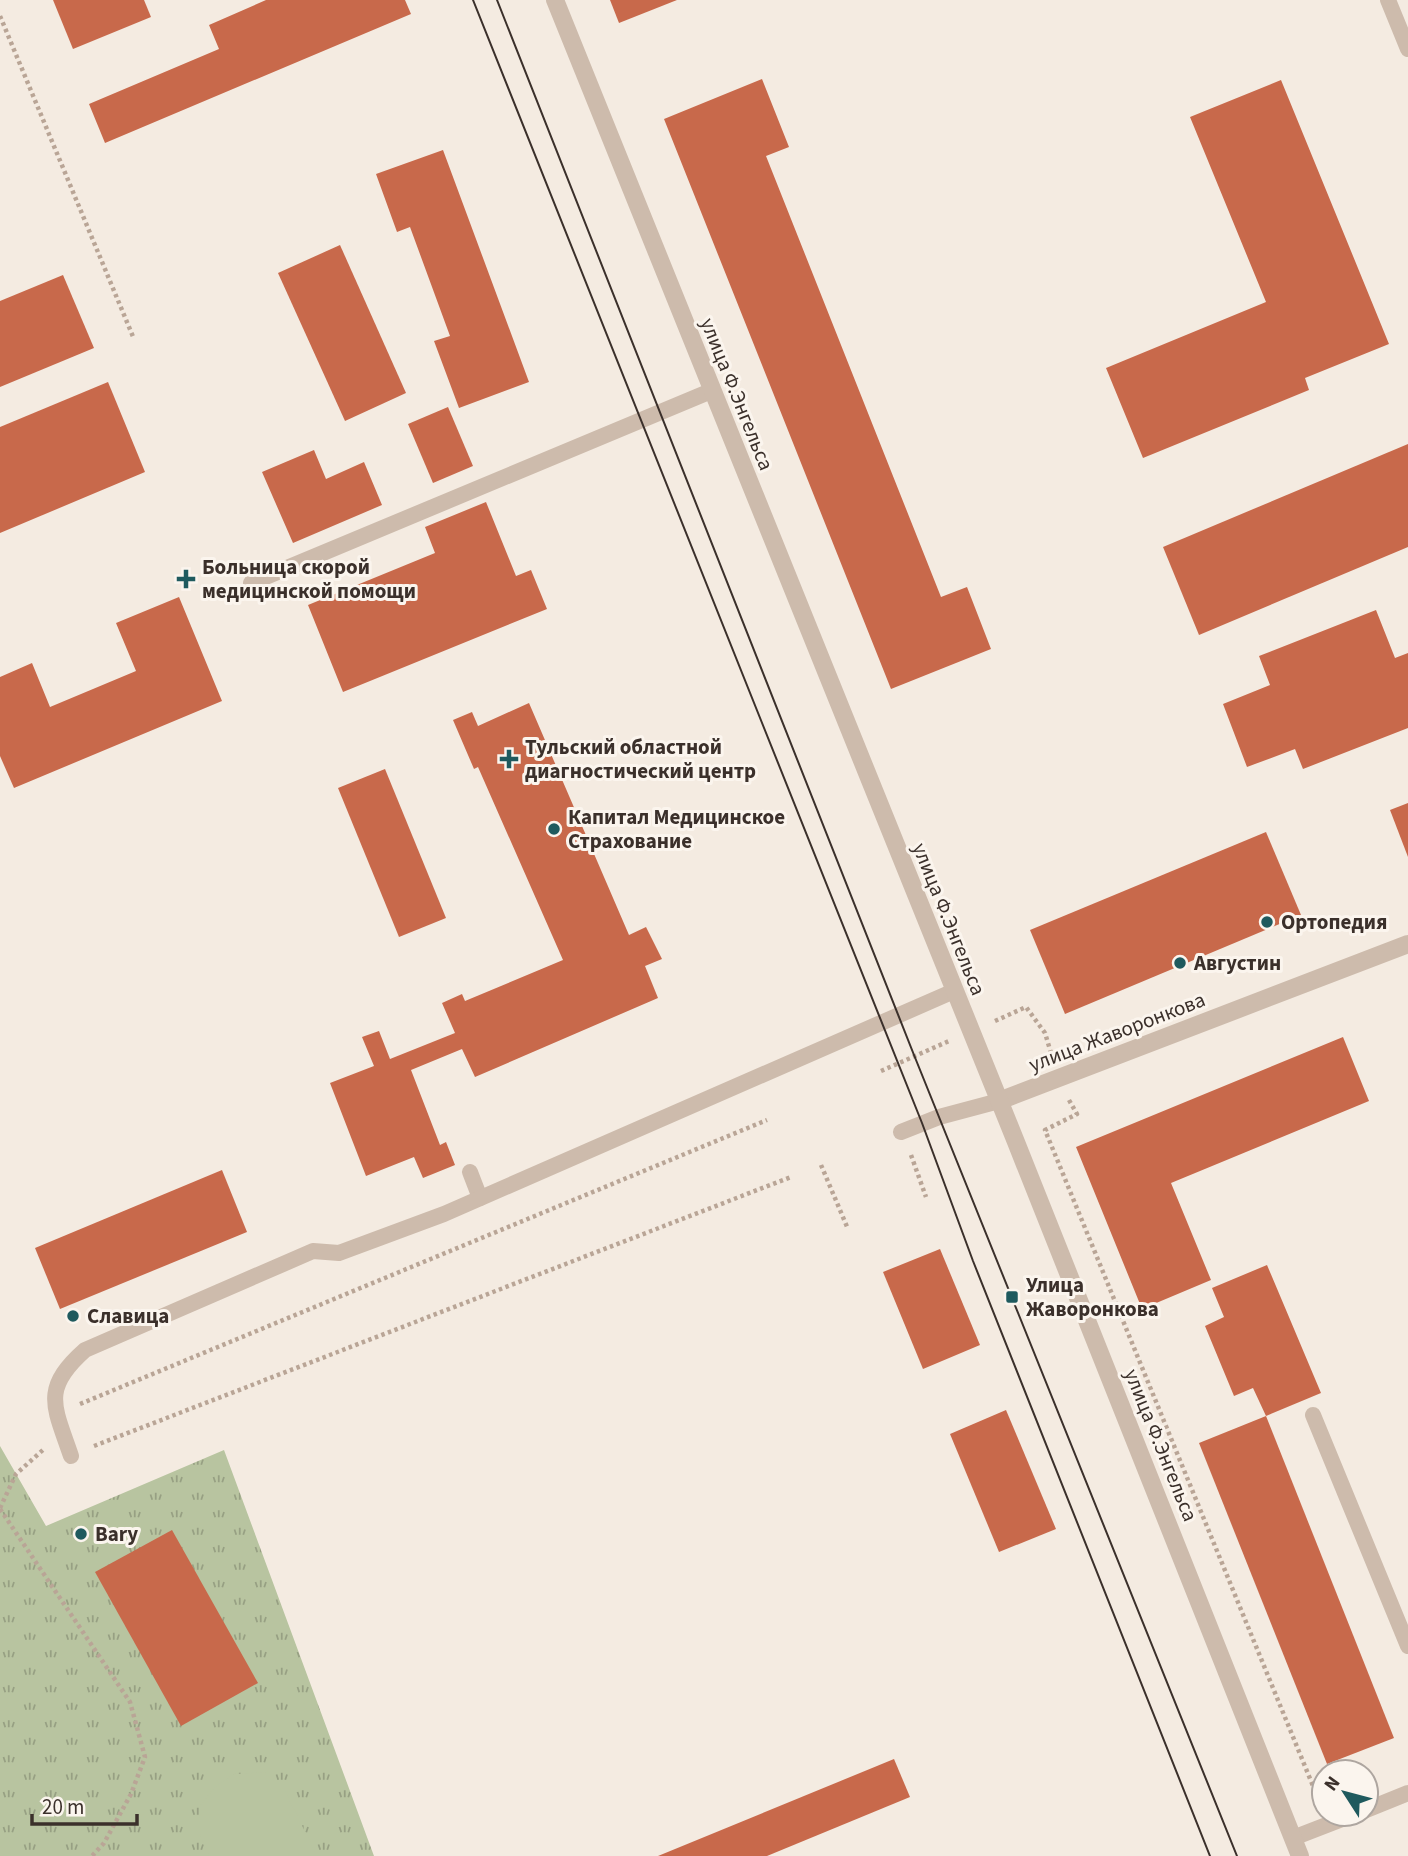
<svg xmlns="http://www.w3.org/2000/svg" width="1408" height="1856" font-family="'Source Sans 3',sans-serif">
<defs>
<pattern id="park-tufts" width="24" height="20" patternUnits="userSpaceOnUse" patternTransform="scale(1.75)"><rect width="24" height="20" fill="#b8c4a0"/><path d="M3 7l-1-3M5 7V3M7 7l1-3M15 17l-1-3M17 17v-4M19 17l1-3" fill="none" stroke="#97a083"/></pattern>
</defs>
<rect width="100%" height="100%" fill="#f4ebe1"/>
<!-- park -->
<polygon fill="url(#park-tufts)" points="0,1446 46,1526 224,1450 374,1856 0,1856"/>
<!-- pitch -->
<polygon fill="#b8c4a0" points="268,1772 283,1787 317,1856 209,1856 200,1834 200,1806 214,1788 234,1774"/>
<!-- building -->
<g fill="#c8694b">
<polygon points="53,0 144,0 151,17 73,49"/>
<polygon points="266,0 405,0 411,14 105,143 89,104 219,49 209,25"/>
<polygon points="610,0 677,0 619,23"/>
<polygon points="762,79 789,147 766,156 941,597 967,587 991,649 891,689 664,119"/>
<polygon points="1281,80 1389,344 1305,378 1309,390 1143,458 1106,368 1266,302 1190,117"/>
<polygon points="443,150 529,382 459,408 434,341 450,336 410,227 397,232 376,174"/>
<polygon points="340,245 406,393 345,421 278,273"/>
<polygon points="63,275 94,348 0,387 0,301"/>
<polygon points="108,382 145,472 0,533 0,427"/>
<polygon points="448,407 473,466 433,483 408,424"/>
<polygon points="1408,444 1408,547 1199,635 1163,547"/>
<polygon points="314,450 326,479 364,462 382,505 293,543 262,472"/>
<polygon points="486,502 516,576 531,570 547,609 343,692 308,605 435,553 425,527"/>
<polygon points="179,597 222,701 14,788 0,756 0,677 32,663 50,707 136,671 116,623"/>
<polygon points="1376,610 1395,658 1408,653 1408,728 1303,769 1295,749 1247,767 1223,704 1270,685 1259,656"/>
<polygon points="529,703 629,935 646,927 662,959 645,966 658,998 475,1077 462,1049 411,1070 440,1145 446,1142 455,1165 423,1178 414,1157 366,1176 330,1083 374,1066 362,1037 379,1031 390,1059 455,1033 442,1003 462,994 465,1001 563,960 478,767 474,769 453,720 472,712 478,726"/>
<polygon points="385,769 446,918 399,937 338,788"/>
<polygon points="1408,803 1408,857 1390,810"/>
<polygon points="1266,832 1301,915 1065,1014 1030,930"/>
<polygon points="1343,1037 1369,1101 1171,1183 1211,1280 1142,1309 1076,1147"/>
<polygon points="222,1170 247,1232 60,1309 35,1248"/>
<polygon points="940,1249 980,1345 923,1369 883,1272"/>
<polygon points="1267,1265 1321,1393 1266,1416 1253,1388 1234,1396 1205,1326 1224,1317 1212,1288"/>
<polygon points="1006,1410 1056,1529 999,1552 950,1434"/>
<polygon points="1266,1416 1394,1738 1327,1764 1199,1443"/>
<polygon points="172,1530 258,1683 181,1726 95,1572"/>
<polygon points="894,1759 910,1797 767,1856 658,1856"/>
</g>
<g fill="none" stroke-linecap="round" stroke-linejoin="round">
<!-- path -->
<g stroke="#b9a596" stroke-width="4.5" stroke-dasharray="3.5 3.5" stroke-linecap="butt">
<polyline points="0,16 134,339"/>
<polyline points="995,1021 1026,1007 1045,1033 1051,1053"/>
<polyline points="881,1071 949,1041"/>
<polyline points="1069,1100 1077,1114 1045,1130 1320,1803"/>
<polyline points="911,1155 926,1197"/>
<polyline points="821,1165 848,1229"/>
<polyline points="80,1404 767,1120"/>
<polyline points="94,1446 791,1177"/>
<polyline points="0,1508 16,1474 44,1449"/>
<polyline points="0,1509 130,1702 145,1757 131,1794 104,1843 92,1856"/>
</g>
<!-- service -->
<g stroke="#cdbbac" stroke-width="16">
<polyline points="1388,0 1408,49"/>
<polyline points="251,583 711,391"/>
<polyline points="901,1132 939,1117 999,1101"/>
<polyline points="470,1172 480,1198"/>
<polyline points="1313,1415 1408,1646"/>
<path d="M 71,1456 C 54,1406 41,1389 85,1350 L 313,1251 L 339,1253 L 444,1214 L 954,991"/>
<polyline points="1366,1810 1408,1793"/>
<polyline points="1293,1838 1355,1814"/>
</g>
<!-- minor -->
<polyline stroke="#cdbbac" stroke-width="18" points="999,1101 1408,944"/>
<!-- tertiary -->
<polyline stroke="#cdbbac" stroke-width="18" points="555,0 1016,1142 1300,1856"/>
<!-- tram -->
<g stroke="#3b302b" stroke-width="2">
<polyline points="473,0 922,1123 973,1261 1210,1856"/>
<polyline points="497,0 914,1055 1237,1856"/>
</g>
</g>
<!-- markers -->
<g fill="#1f5a5e" stroke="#fbf5ee" stroke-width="2.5">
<path d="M182.5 568.5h7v7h7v7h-7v7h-7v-7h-7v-7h7z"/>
<path d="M505.5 748.5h7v7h7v7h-7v7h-7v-7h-7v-7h7z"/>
<circle cx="554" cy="829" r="7"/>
<circle cx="1267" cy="922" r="7"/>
<circle cx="1180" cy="963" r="7"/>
<rect x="1005" y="1290" width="14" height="14" rx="3.5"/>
<circle cx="73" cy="1316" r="7"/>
<circle cx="81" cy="1534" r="7"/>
</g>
<g text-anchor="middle" stroke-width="6" stroke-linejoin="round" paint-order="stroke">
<!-- street labels -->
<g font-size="21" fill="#3b302b" stroke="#fbf5ee">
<text transform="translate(737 394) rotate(68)" y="7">улица Ф.Энгельса</text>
<text transform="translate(949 919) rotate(68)" y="7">улица Ф.Энгельса</text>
<text transform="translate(1117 1032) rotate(-21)" y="7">улица Жаворонкова</text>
<text transform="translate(1161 1445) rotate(68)" y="7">улица Ф.Энгельса</text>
</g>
<!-- poi labels -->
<g font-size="21" font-weight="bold" fill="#3b302b" stroke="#fbf5ee" text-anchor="start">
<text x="202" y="574">Больница скорой<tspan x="202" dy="24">медицинской помощи</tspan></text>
<text x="525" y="754">Тульский областной<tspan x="525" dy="24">диагностический центр</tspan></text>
<text x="568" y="824">Капитал Медицинское<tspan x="568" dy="24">Страхование</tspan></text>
<text x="1281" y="929">Ортопедия</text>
<text x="1194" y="970">Августин</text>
<text x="1026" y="1292">Улица<tspan x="1026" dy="24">Жаворонкова</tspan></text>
<text x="87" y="1323">Славица</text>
<text x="95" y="1541">Bary</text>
</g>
</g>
<!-- north arrow -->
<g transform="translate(1345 1793) rotate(306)"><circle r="33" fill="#fbf5ee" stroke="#aea6a0" stroke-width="2"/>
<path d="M0-5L12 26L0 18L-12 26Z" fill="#1f5a5e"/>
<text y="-10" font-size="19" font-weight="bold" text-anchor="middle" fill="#3b302b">N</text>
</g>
<!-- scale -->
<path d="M32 1814v10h105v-10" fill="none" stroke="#3b302b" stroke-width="3.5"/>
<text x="42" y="1814" font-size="21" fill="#3b302b" stroke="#fbf5ee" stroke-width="5" paint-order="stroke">20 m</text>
</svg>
